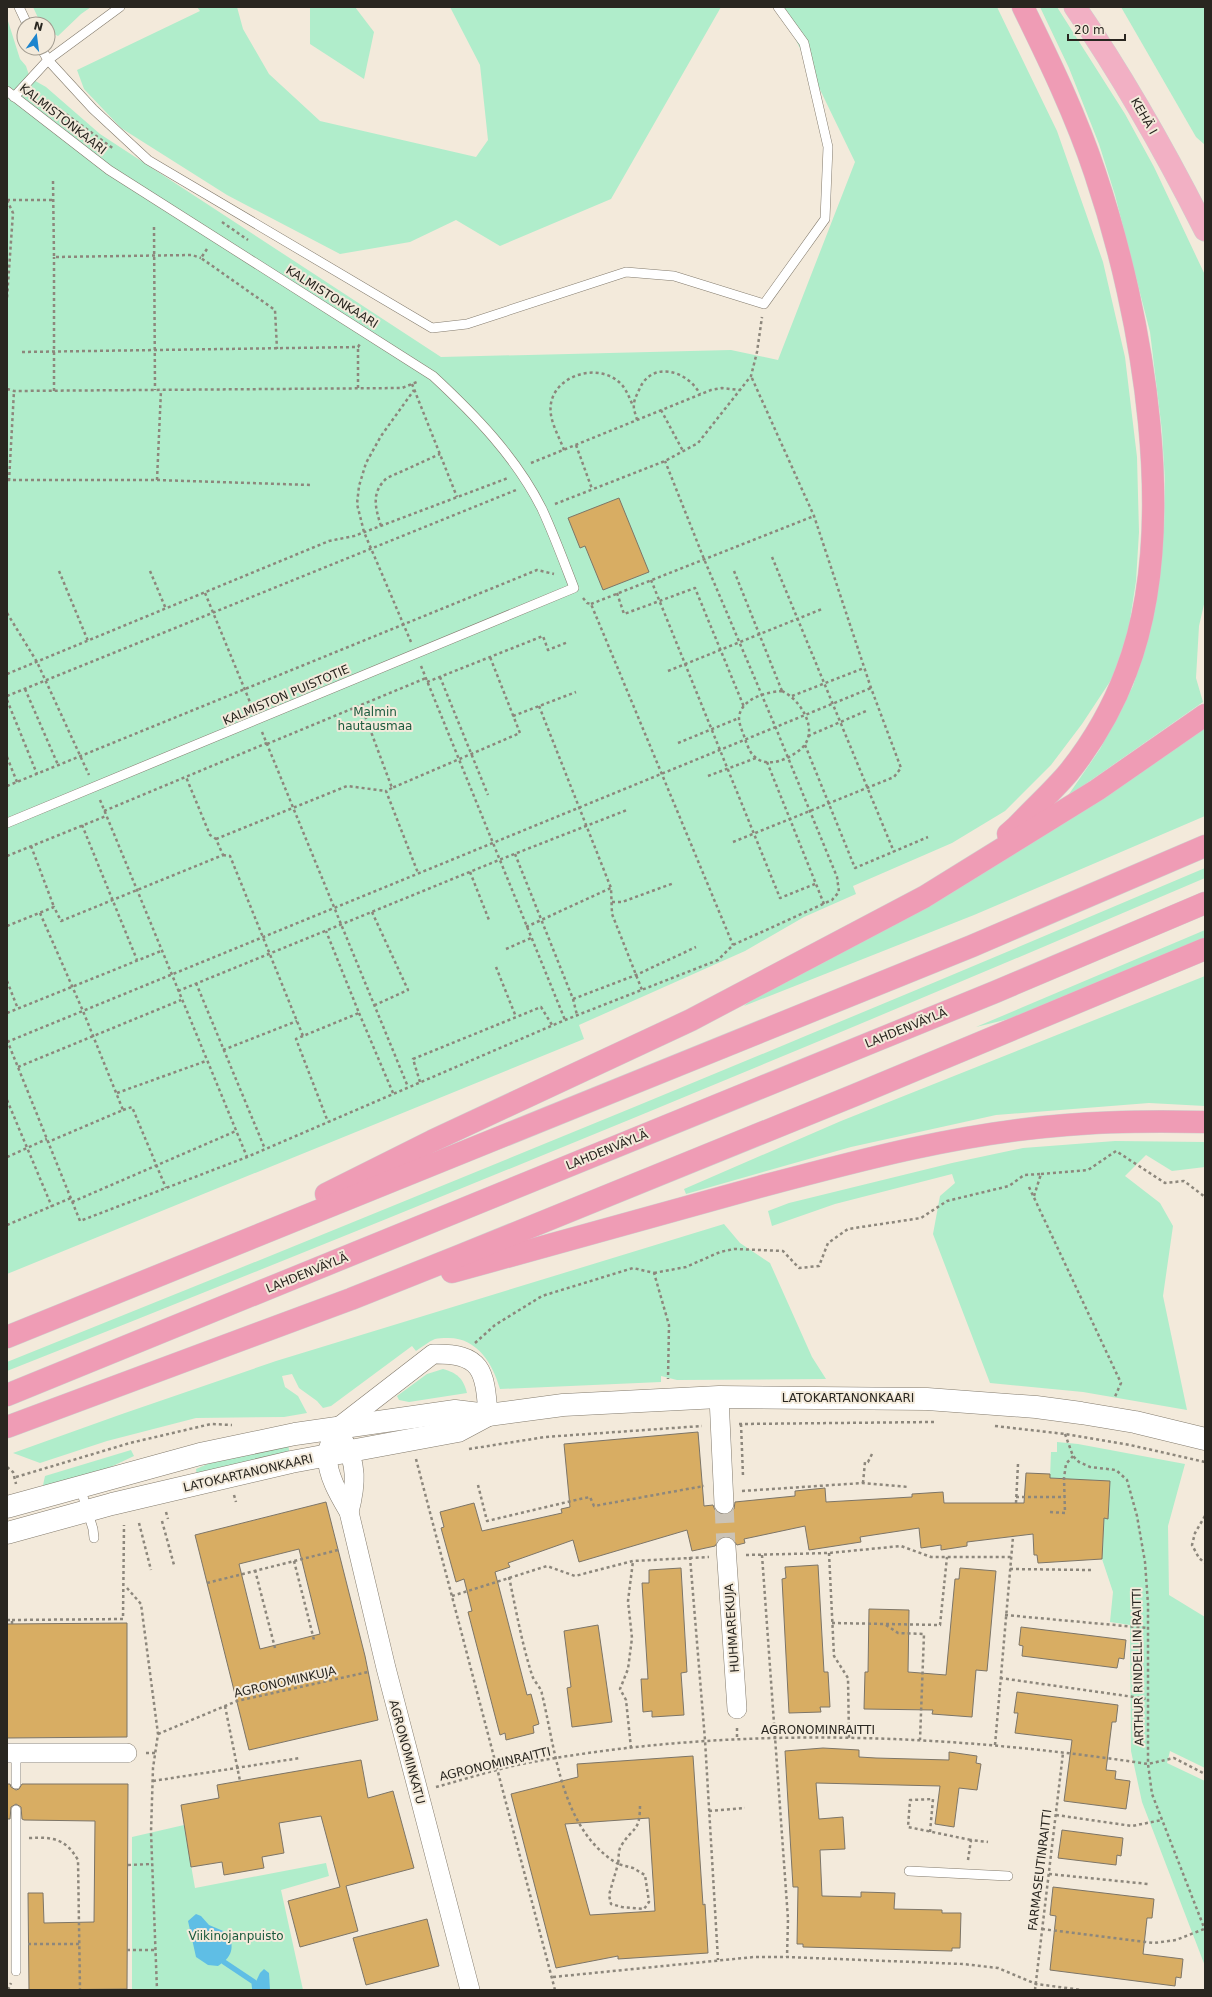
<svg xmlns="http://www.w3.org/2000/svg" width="1212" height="1997" font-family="'DejaVu Sans',sans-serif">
<rect width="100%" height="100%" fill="#f3eadb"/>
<!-- green -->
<g fill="#b0edcb">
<polygon points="33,7 91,7 81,14 58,36 48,31 48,24 41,24"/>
<polygon points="197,7 237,7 243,29 269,74 320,121 476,157 488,140 480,65 450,7 721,7 611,199 500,246 456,220 410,242 340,254 227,195 121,128 84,89 77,70 200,11"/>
<polygon points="310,7 355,7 374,32 364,79 310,44"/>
<polygon points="780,7 997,7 1057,131 1103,262 1125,357 1137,457 1139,532 1136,581 1128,633 1113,677 1082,724 1051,765 1005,811 952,843 853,886 856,894 804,917 745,951 579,1025 584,1039 7,1274 7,18 20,59 26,66 30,78 46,87 100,134 441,357 731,350 778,360 855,162"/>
<polygon points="1040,7 1057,7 1125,114 1154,167 1205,275 1205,600 1199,626 1196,678 1203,702 1067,797 1100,749 1133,686 1151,628 1164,530 1165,481 1162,431 1150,332 1115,195 1099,144 1069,68"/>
<polygon points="1121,7 1205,7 1205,145 1196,137"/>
<polygon points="1205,726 1205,816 974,915 744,1006 757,994"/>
<path d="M 1205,868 L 1205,878 C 808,1048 408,1212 7,1371 L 7,1362 C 408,1201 808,1037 1205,868 Z"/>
<polygon points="1205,930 1205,941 1046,1010 976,1027"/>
<polygon points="1205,976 1205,1106 1149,1103 996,1115 851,1147 686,1194 684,1189 841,1121"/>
<polygon points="1115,1141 1205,1142 1205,1167 1172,1171 1146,1155 1125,1176 1160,1203 1173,1226 1163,1296 1187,1410 1083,1392 990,1383 933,1234 940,1196 955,1183 952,1174 835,1204 772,1226 768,1211 789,1203 952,1163 1023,1148"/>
<path d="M 724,1224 L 740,1243 L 770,1263 L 812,1357 L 826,1379 L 677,1380 L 661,1376 L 661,1382 L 500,1389 C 493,1364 477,1337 447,1338 C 443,1338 438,1338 435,1339 C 428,1342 422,1347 416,1351 L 412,1346 L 331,1406 L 323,1408 L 317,1401 L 299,1388 L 292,1374 L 282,1376 L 285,1387 L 298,1396 L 307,1413 L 284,1417 L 196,1418 L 107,1441 L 40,1463 L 13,1453 L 122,1414 L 276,1361 Z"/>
<path d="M 443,1369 C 457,1373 463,1378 467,1393 L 409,1402 L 399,1400 L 397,1396 L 427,1374 Z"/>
<polygon points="1057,1442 1078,1444 1185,1464 1168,1526 1169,1595 1205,1617 1205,1768 1170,1751 1167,1763 1205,1781 1205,1966 1142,1802 1131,1751 1130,1625 1110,1622 1113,1592 1102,1559 1104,1518 1108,1519 1110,1481 1050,1478 1051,1452 1057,1452"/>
<polygon points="288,1443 290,1457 197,1476 196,1469 226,1456"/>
<polygon points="131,1450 134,1456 98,1473 42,1490 45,1476"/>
<polygon points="184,1825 195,1888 326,1863 329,1876 281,1890 303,1990 132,1990 132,1837"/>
</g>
<!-- water -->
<g fill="#5fbee5">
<path d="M 196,1914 L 201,1916 L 209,1925 L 228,1933 C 235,1948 232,1957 218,1966 L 208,1965 L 196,1957 L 188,1921 Z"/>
<polygon points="264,1969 269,1973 270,1990 252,1990 260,1973"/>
</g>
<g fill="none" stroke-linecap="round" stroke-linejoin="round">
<!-- stream -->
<polyline stroke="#5fbee5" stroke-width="5.5" points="224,1962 254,1982 255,1990"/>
</g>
<!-- building -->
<g fill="#d8ad63" stroke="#7d7567" fill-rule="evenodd">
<polygon points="619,498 649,572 603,590 585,546 580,548 568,518"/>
<polygon points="698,1432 704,1506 713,1505 715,1510 724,1515 730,1513 734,1509 735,1502 795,1496 795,1491 825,1488 826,1502 912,1497 912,1494 943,1492 944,1503 1024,1503 1026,1473 1050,1474 1050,1478 1110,1481 1108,1519 1104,1518 1102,1559 1038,1563 1037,1555 1034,1555 1033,1534 967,1542 967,1546 941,1550 941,1545 921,1548 919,1528 860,1537 861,1542 809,1550 805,1526 744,1539 745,1543 737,1545 731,1537 725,1536 720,1538 715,1546 692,1551 687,1530 579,1562 573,1540 508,1563 510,1567 495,1572 527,1695 531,1694 539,1724 533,1726 534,1733 506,1740 505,1733 500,1735 468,1612 472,1611 464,1579 456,1582 441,1528 444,1527 440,1512 474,1503 482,1531 562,1513 561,1509 570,1507 564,1444"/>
<path d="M 326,1502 L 365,1656 L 378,1720 L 249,1750 L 195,1535 ZM 299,1549 L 320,1634 L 260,1649 L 239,1564 Z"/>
<polygon points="818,1565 824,1672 828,1672 830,1707 820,1707 821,1712 789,1713 782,1579 786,1578 785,1567"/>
<polygon points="681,1568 687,1672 681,1673 684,1715 652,1717 652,1711 643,1712 641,1679 648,1679 642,1583 649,1583 649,1570"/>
<polygon points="960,1568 996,1571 987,1671 976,1670 972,1717 932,1714 933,1710 864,1709 865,1672 868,1672 869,1609 909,1610 908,1672 946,1675 955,1579 959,1579"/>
<polygon points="127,1623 127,1737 7,1738 7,1624"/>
<polygon points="598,1625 612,1722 572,1727 567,1688 571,1687 564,1631"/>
<polygon points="1021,1627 1126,1640 1124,1659 1119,1658 1117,1668 1022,1656 1023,1646 1019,1645"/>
<polygon points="1017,1692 1118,1705 1116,1722 1112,1722 1106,1770 1116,1771 1115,1779 1130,1781 1126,1809 1064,1801 1072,1740 1015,1733 1018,1713 1014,1713"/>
<polygon points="823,1748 859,1750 859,1757 876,1758 949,1760 949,1752 977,1756 976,1763 981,1764 977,1790 959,1788 954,1827 935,1824 940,1786 816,1783 819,1819 843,1817 845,1849 820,1850 822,1896 861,1897 861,1892 895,1893 894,1909 942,1910 942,1913 961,1913 960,1948 952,1948 952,1951 803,1947 803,1944 797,1944 798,1887 793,1887 785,1751"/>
<path d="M 693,1756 L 703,1905 L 705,1904 L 708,1953 L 618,1959 L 618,1956 L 556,1968 L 511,1794 L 578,1777 L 577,1764 ZM 649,1818 L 655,1911 L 590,1915 L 565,1824 Z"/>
<polygon points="361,1760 368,1798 393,1791 414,1868 346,1886 358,1931 300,1947 288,1901 340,1887 321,1816 279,1823 284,1853 262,1857 264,1868 224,1875 222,1862 191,1867 181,1805 219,1798 217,1785"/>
<polygon points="7,1784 10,1784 11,1787 16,1790 19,1789 22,1784 128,1784 127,1989 29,1990 28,1893 43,1893 44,1923 94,1922 95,1821 24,1820 22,1819 21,1807 16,1804 11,1807 10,1819 7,1819"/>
<polygon points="1062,1830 1123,1838 1121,1856 1117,1855 1116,1865 1058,1858"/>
<polygon points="1053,1887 1154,1899 1152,1918 1147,1918 1143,1954 1183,1959 1181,1978 1176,1977 1175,1986 1050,1970 1056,1916 1050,1915"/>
<polygon points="427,1919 439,1966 366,1985 353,1938"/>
</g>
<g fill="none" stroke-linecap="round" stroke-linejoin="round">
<!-- minor-tunnel -->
<polyline stroke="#cbc3b6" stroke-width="19" stroke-dasharray="19 10" stroke-linecap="butt" points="724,1504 726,1547"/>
<!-- service casing -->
<g stroke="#837b6d" stroke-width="10">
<g id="service">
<polyline points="19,7 27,24"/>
<polyline points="41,48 48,60 93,109 148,160 432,328 467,324 626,272 674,276 764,304 825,219 828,147 804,43 778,7"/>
<path d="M 7,91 L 109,170 L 433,376 C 475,415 516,457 542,509 C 554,535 564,562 574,588 L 7,823"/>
<polyline points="14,97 48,60 120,7"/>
<polyline points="80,1487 93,1529 94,1538"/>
<polyline points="16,1784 16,1753"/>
<polyline points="909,1871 1008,1876"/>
<polyline points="16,1971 16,1810"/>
</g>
</g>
<!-- minor casing -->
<g stroke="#837b6d" stroke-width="20">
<g id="minor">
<polyline points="719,1397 724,1504"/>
<path d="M 336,1429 C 333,1437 327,1448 327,1456 C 328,1477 339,1495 349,1512 L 386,1668 L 470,1990"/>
<path d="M 336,1429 L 433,1354 C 482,1353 485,1370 488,1415"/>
<path d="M 342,1438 C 358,1463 356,1485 349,1512"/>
<polyline points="726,1547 737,1709"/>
<polyline points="7,1753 127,1753"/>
</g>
</g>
<!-- tertiary casing -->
<g stroke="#837b6d" stroke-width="23">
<g id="tertiary">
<polyline points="7,1507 200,1454 295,1434 455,1411 488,1415 563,1405 719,1397 927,1399 1036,1407 1081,1413 1135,1422 1205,1439"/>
<polyline points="7,1533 112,1504 291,1462 458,1431 488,1415"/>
</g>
</g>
<!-- trunk casing -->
<g stroke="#d0cfce" stroke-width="23">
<path id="trunk" d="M 1075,7 C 1124,78 1166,153 1205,230"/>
</g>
<!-- motorway casing -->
<g stroke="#d0cfce" stroke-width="23">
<g id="motorway">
<path d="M 1008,834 L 1017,826 C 1034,808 1053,791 1069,772 C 1092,743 1113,707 1126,672 C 1181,530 1143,315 1095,173 C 1076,116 1050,62 1023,7"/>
<polyline points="326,1194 432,1141 691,1020 924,897 1097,790 1205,715"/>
<path d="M 452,1272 C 555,1244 657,1215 759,1187 C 860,1160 961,1133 1066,1125 C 1112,1121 1159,1121 1205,1122"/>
<polyline points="7,1337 972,946 1205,846"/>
<polyline points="7,1395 995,992 1205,903"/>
<polyline points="7,1427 351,1299 459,1256 855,1095 1205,949"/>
</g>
</g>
<!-- path -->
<g stroke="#8d877c" stroke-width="2.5" stroke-dasharray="3 3" stroke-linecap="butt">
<polyline points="37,93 114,149"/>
<polyline points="53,181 54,257 192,255 201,258"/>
<polyline points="7,200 13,213 7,298"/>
<polyline points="7,200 53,200"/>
<polyline points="222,222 248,240"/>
<polyline points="154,227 155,390"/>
<polyline points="207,249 201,258 275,310 277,349"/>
<polyline points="22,352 358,347 360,344"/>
<polyline points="412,384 457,497"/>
<polyline points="358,388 358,347"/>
<polyline points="7,389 14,391 402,388 417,382"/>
<polyline points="54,391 54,257"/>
<polyline points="661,410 683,451"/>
<path d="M 637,420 C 636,415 633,409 634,405 C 634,399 637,395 639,390 C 651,360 687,370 700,394"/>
<polyline points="576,445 592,489"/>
<path d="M 564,450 C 560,439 553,427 551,415 C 545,379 594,360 619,382 C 626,388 629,397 633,406"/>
<polyline points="531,463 711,390 722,388 739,390"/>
<polyline points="7,480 157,480 311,485"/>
<polyline points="157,480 161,390"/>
<polyline points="9,481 14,391"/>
<polyline points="555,504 665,461 698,443 751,376 757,352 762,317"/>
<path d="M 381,526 C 375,507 371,492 387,478 L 440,454"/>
<polyline points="772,557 894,852"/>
<polyline points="59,571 88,641"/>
<polyline points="150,571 166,609"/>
<polyline points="734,571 782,691"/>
<polyline points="651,580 780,898 815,884"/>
<polyline points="205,593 252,707"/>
<polyline points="617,593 624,614 695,588 744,707"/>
<polyline points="583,598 587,603 591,604 733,945"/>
<polyline points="591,604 814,516"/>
<polyline points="7,613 37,662 89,775"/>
<polyline points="411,642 364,532 357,504 359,486 366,463 381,436 414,390"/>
<polyline points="421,666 565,1020"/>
<polyline points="668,671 822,609"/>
<polyline points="7,674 329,541 354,536 508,478"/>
<polyline points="440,677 488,795"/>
<polyline points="427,682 543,636 548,650 568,642"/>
<polyline points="25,689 58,765"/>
<path d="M 782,691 C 800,699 820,730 802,748 C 790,759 766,770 753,755 C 749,751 747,744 745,739 C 743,732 739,725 739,718 C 740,699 766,692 782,691 Z"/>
<polyline points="7,696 516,490"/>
<polyline points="792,696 864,668"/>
<polyline points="7,700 37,774"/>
<polyline points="361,705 392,788 520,733 490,657"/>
<polyline points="539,706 611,888 612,914 642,990"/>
<polyline points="513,716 576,692"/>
<polyline points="262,732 408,1087"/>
<polyline points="808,736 866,711"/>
<polyline points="678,743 739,718"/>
<polyline points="267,744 426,678"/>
<polyline points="805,745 855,868 928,837"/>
<polyline points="7,757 17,782"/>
<polyline points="767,762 824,904"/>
<polyline points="708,776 756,758"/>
<polyline points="7,786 537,570 554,574"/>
<polyline points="392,788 386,791 418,873"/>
<polyline points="100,800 247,1157"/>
<polyline points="104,811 267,743"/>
<polyline points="82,825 137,960"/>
<polyline points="216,839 347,786 386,791"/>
<polyline points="733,842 894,777 901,768 871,688 814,516 751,376"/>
<polyline points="31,846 54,907"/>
<polyline points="515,854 573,999 577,1015"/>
<polyline points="223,855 230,856 303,1036 359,1013 326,931"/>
<polyline points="7,856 106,816"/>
<polyline points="470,872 489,920"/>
<polyline points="612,902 622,902 674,883"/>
<polyline points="372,912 408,990 375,1005"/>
<polyline points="40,913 83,1011 123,1110 48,1142"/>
<polyline points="7,926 54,907 61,921 223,855 216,839 210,835 186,777"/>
<polyline points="526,927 611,888"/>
<polyline points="506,949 531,938"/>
<polyline points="496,967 516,1017"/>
<polyline points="7,981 18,1009"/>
<polyline points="196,983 265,1149"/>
<polyline points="178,991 499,860 627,810"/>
<polyline points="573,999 636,975 696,947"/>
<polyline points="7,1013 161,951"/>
<polyline points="359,1013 393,1093"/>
<polyline points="303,1036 296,1039 328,1122"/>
<polyline points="7,1040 80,1221 247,1157 565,1020 718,960 733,945 832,900 839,892 837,877 775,726 704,559 665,461"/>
<polyline points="7,1042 871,688"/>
<polyline points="223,1050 297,1021"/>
<polyline points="18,1067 181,1000"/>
<polyline points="420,1082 413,1059 541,1007 552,1025"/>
<polyline points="117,1093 206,1061"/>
<polyline points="7,1100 52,1207"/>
<polyline points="123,1110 132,1107 166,1188"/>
<polyline points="7,1157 47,1139"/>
<polyline points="1041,1174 1088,1170 1116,1151 1165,1183 1184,1181 1205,1197"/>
<polyline points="1029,1187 1121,1383 1114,1399"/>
<polyline points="72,1202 236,1131"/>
<polyline points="7,1225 71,1198"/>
<polyline points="654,1273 686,1267 720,1252 734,1249 783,1251 799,1268 819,1266 828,1243 848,1229 921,1218 947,1201 1009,1186 1024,1175 1041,1174 1034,1196"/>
<polyline points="475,1343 495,1325 542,1296 633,1268 654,1273 669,1325 668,1379"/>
<polyline points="739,1424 934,1422"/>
<polyline points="741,1424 743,1476"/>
<polyline points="995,1426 1065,1434 1130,1445 1205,1462"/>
<polyline points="1065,1434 1073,1456 1079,1462 1090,1467 1116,1470 1127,1480 1137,1516 1145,1562 1148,1604 1148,1764 1152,1794 1205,1930"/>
<polyline points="469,1449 545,1437 702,1426"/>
<polyline points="416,1459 555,1990"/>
<polyline points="7,1467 13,1472 16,1484"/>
<polyline points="16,1477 130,1443 211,1424 232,1425"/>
<polyline points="863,1483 865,1462 868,1462 872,1454"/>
<polyline points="478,1485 487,1521 580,1499 590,1497 594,1506 704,1486"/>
<polyline points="742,1491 863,1483 908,1487"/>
<polyline points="234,1495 236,1502"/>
<polyline points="1016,1497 1065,1497"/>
<polyline points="1016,1503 1018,1464"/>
<polyline points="166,1512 168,1519"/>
<polyline points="1050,1512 1065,1513 1064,1478 1066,1464 1073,1456"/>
<polyline points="1205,1516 1195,1533 1192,1545 1199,1558 1205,1563"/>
<polyline points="162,1521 174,1565"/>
<polyline points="139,1523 151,1570"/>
<polyline points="829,1553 834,1656 848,1678 849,1738"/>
<polyline points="746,1555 829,1553 901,1546 931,1557 1011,1557"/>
<polyline points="762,1555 788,1919 787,1957"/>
<polyline points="690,1557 705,1740 718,1960"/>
<polyline points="294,1561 314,1640"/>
<polyline points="1010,1569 1091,1570"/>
<polyline points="255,1570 275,1648"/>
<path d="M 509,1577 C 516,1610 522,1644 532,1675 C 534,1682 541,1687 542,1694 C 556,1752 561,1830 618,1864 L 609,1895 L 611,1904 L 622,1907 L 644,1909 L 649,1902 L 645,1875 L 633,1868 L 618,1864 C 619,1859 618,1850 621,1846 C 634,1825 640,1833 640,1804"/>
<polyline points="207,1583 338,1550"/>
<polyline points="127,1588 141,1604 158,1734 153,1768 151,1832 157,1990"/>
<polyline points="452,1596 547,1566 575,1576 633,1561 709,1557"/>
<polyline points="1005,1615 1147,1628"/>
<polyline points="7,1620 12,1620 12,1624"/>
<polyline points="12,1620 123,1619 124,1525"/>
<polyline points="832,1623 940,1625 947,1557"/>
<polyline points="886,1625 898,1633 924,1634 920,1740"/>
<polyline points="1000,1678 1148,1699"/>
<polyline points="225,1706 240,1781"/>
<polyline points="737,1728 737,1740"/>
<polyline points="158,1734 237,1701 368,1672"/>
<polyline points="995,1745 1013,1537"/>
<polyline points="631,1748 626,1700 620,1689 628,1669 632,1638 628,1601 633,1561"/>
<polyline points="146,1753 155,1753"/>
<polyline points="153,1781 300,1758"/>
<path d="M 436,1787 C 466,1779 496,1769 527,1763 C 731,1725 943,1733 1148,1764 L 1174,1758 L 1205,1774"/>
<polyline points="709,1811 745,1808"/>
<polyline points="1056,1815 1132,1826 1162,1820"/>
<polyline points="930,1832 933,1799 910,1800 908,1827 971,1840"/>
<path d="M 29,1838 C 53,1837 65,1838 78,1860 L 80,1990"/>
<polyline points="968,1860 971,1840 988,1842"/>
<polyline points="128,1865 152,1864"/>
<polyline points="1049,1874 1148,1884"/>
<polyline points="1042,1929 1154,1943 1176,1940 1204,1929"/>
<polyline points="28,1944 80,1944"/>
<polyline points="127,1950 155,1950"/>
<polyline points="553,1977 754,1957 787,1957 963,1964 998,1968 1036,1984 1082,1990"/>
<polyline points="8,1990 11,1983"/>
<polyline points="1035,1990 1063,1753"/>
</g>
<!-- service -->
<use href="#service" stroke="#fff" stroke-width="9"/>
<!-- minor -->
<use href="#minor" stroke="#fff" stroke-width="19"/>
<!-- tertiary -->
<use href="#tertiary" stroke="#fff" stroke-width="22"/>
<!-- trunk -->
<use href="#trunk" stroke="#f2b0c4" stroke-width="22"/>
<!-- motorway -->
<use href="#motorway" stroke="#ef9cb5" stroke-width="22"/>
</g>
<g text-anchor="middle" stroke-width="4" stroke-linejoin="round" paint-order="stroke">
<!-- street labels -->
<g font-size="12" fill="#292620" stroke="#f3eadb">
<text transform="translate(1144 116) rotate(60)" y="4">KEHÄ I</text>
<text transform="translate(63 119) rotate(38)" y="4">KALMISTONKAARI</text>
<text transform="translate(332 297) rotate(32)" y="4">KALMISTONKAARI</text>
<text transform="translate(286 695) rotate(-23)" y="4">KALMISTON PUISTOTIE</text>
<text transform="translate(906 1028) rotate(-22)" y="4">LAHDENVÄYLÄ</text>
<text transform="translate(607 1150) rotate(-22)" y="4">LAHDENVÄYLÄ</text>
<text transform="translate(307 1273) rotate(-22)" y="4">LAHDENVÄYLÄ</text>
<text x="848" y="1402">LATOKARTANONKAARI</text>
<text transform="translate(248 1473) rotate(-13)" y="4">LATOKARTANONKAARI</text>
<text transform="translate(732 1628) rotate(-94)" y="4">HUHMAREKUJA</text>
<text transform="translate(1138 1667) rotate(-91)" y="4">ARTHUR RINDELLIN RAITTI</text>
<text transform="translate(285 1682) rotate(-13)" y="4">AGRONOMINKUJA</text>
<text x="818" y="1734">AGRONOMINRAITTI</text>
<text transform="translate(407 1752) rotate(75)" y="4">AGRONOMINKATU</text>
<text transform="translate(495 1764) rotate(-13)" y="4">AGRONOMINRAITTI</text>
<text transform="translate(1040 1870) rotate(-83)" y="4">FARMASEUTINRAITTI</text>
</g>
<!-- park labels -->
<g font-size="12" fill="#1a5a3d" stroke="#f3eadb">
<text x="375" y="716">Malmin<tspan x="375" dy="14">hautausmaa</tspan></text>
<text x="236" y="1940">Viikinojanpuisto</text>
</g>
</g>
<!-- border -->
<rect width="1212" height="1997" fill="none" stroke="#292620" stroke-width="16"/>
<!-- north arrow -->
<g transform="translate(36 36) rotate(14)"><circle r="19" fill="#f3eadb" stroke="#a29c90"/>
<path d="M0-3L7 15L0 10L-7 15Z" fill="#1c84ce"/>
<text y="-6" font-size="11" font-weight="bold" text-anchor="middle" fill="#292620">N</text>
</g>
<!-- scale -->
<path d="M1068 34v6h57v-6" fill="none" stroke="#292620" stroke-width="2"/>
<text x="1074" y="34" font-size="12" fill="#292620" stroke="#f3eadb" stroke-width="3" paint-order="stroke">20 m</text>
</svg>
